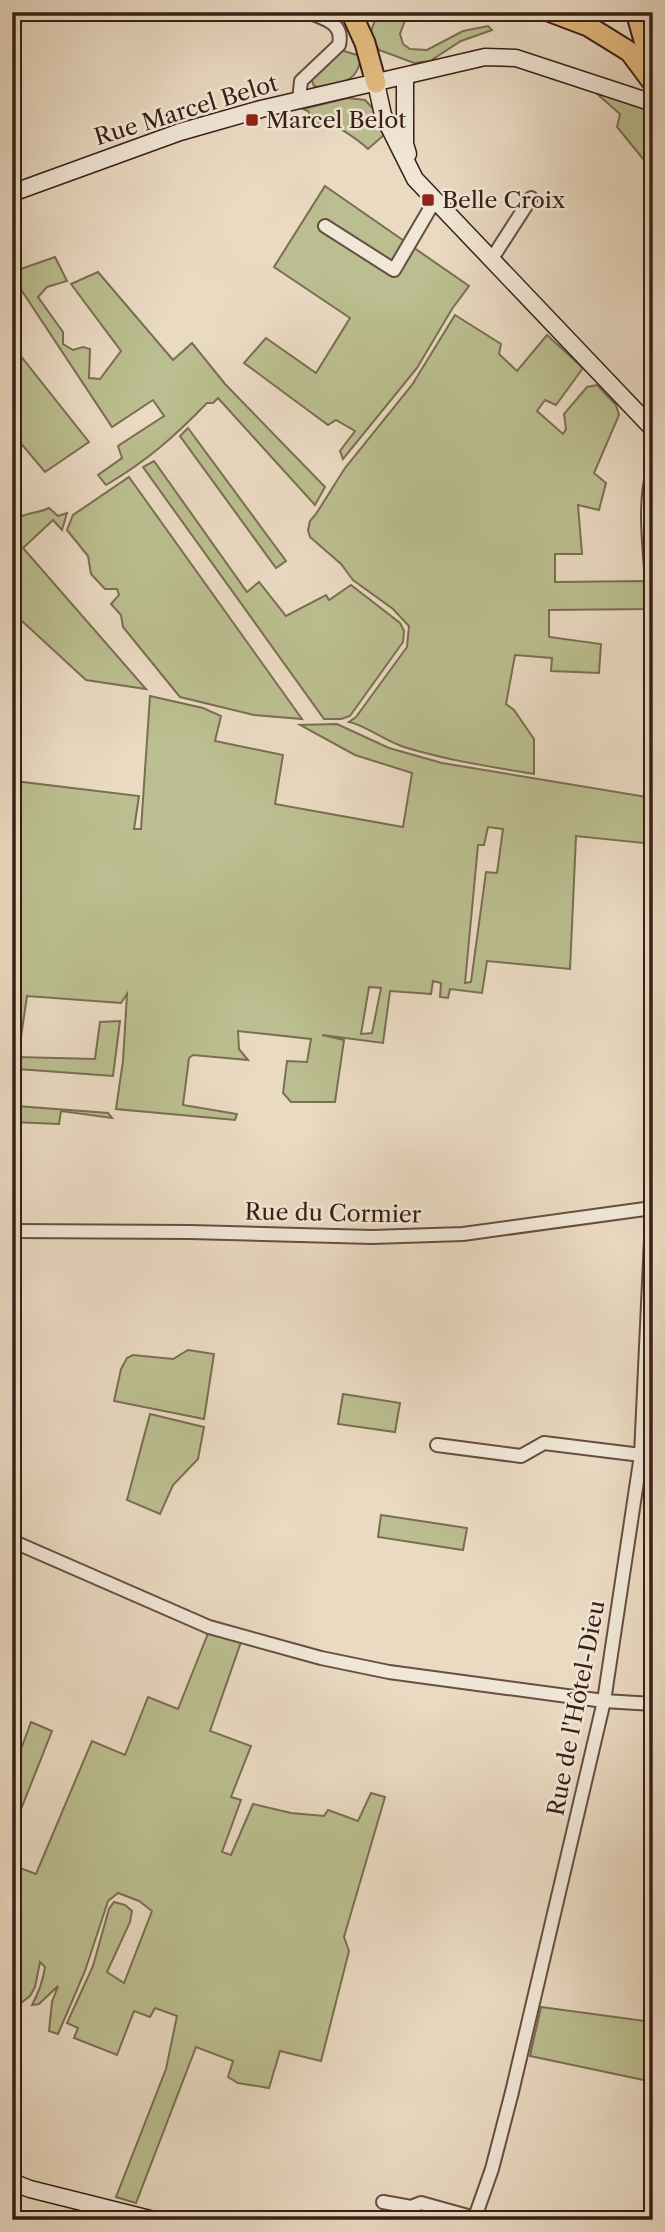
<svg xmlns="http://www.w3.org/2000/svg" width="665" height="2232" font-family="'Libre Caslon Text',serif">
<rect width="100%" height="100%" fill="#eadac2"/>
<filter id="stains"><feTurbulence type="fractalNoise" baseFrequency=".00286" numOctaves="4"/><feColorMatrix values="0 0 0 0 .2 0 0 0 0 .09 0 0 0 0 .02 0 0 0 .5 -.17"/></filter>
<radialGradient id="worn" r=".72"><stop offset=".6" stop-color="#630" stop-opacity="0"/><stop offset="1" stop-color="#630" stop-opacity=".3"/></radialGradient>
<!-- green -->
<g fill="#bbbe90" stroke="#7a6e52" stroke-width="2" fill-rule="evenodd">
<polygon points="378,12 408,12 400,34 403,44 410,49 427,50 463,31 488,26 492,30 461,41 430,61 414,63 379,50 373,41 371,31"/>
<path d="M 340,50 L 361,56 C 358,84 341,82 318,87 L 314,86 L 311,78 Z"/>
<polygon points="596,93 653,110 653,171 617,127 620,114"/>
<path d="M 348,98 L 365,100 L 379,115 L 384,135 L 368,149 C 356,137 341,130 327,120 L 314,126 L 308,111 L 303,109 Z"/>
<polygon points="325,186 469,286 452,309 417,368 343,459 340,451 355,431 336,420 328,425 244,363 266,338 316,373 350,318 274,267"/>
<path d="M 55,257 L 67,281 L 47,287 L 38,297 L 63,332 L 63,344 L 73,350 L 83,347 L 90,349 L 89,378 L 100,379 L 121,351 L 71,284 L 98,272 L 173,360 L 192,343 L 225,384 L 325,487 L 315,505 L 218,398 L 213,403 L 207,403 C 174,437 147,461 106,485 L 98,475 L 122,458 L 118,446 L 164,416 L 153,400 L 112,427 L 12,276 L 12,272 Z"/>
<path d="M 455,315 L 501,344 L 499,354 L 517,371 L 547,335 L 583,368 L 556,405 L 545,400 L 537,411 L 563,434 L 566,429 L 564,414 L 587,387 L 597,385 L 616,405 L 619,415 L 594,473 L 606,483 L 599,510 L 578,505 L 582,554 L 555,554 L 555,582 L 648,581 L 650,609 L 549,610 L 549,637 L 601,644 L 599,673 L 551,671 L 552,658 L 515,655 L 506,704 L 514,710 L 534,739 L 534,774 C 491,767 446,760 404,747 C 385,741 365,725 349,722 L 356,717 L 407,647 L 409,626 L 393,609 L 353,580 L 341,564 L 310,537 L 308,530 L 310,521 L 316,514 L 345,468 L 412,385 Z"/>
<polygon points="12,345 89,442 45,472 12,433"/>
<polygon points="188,428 286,561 276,568 180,436"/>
<polygon points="154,461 247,592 259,582 286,616 326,595 329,600 351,585 400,623 404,631 403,642 350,716 341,719 324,719 143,467"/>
<polygon points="129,477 302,719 254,715 180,697 123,627 121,615 111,604 119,595 117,589 105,589 91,574 88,556 67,530 73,515"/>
<path d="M 49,508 L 58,516 L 67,513 L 62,530 L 53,520 L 23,548 L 146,689 L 86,680 L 22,621 L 12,630 L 12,509 L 20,517 C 30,512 39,513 49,508 Z"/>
<path d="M 150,696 L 203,708 L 221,716 L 215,741 L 283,755 L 275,804 L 403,827 L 412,773 L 355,755 L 300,725 L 337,724 L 389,748 L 442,763 L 653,798 L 653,844 L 576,836 L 570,969 L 487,961 L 482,993 L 450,989 L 448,998 L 440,997 L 441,983 L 433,981 L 431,994 L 390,991 L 383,1043 L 322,1035 L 344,1040 L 335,1102 L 291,1102 L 283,1093 L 287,1061 L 307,1062 L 311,1039 L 238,1031 L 239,1049 L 248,1060 L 193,1055 L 189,1058 L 183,1105 L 237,1114 L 235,1120 L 116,1109 L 123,1061 L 127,994 L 121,1003 L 27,996 L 21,1037 L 12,1035 L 12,708 L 18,708 L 15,781 L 139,796 L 134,829 L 141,829 ZM 488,827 L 503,829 L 497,873 L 486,872 L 471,982 L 465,983 L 478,845 L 484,845 ZM 369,987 L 381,988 L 372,1033 L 361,1034 Z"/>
<polygon points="120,1021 113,1076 18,1069 18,1057 95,1059 100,1022"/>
<polygon points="12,1077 17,1077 17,1106 108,1113 112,1118 61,1111 59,1124 12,1122"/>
<polygon points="188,1350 214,1354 204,1419 114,1401 121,1369 127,1358 133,1355 173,1359"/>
<polygon points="343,1394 400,1403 395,1432 338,1424"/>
<polygon points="150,1414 204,1427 198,1459 173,1485 160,1514 127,1500"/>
<polygon points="381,1515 467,1528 463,1550 378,1537"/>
<path d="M 209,1631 L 241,1642 L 210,1731 L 251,1746 L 231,1797 L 241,1800 L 222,1852 L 231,1855 L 253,1804 L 291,1813 L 324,1816 L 328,1810 L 358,1821 L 371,1793 L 385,1797 L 344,1937 L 349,1951 L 321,2061 L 280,2051 L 269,2088 L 238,2083 L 228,2077 L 233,2061 L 196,2047 L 136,2203 L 116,2197 L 166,2069 L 177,2016 L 155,2008 L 150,2017 L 134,2011 L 117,2055 L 74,2038 L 78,2028 L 67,2023 L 93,1966 L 109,1909 L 114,1902 L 125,1905 L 132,1911 L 130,1922 L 107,1972 L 124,1983 L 152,1911 L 139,1901 L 118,1893 L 108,1901 L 85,1971 L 58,2034 L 49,2031 L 52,2002 L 58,1986 L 39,2004 L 32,2005 C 39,1992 43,1981 45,1967 L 40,1962 L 35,1987 L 30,1996 L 12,2010 L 12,1865 L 36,1874 L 92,1741 L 125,1755 L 148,1697 L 178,1709 Z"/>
<polygon points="31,1722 52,1731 12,1832 12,1746 21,1749"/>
<polygon points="541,2007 653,2022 653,2082 530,2056"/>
</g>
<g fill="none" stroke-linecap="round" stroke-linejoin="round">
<!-- street casing -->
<g stroke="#664e40" stroke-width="16">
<g id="street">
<path d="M 299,100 L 301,81 L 339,45 C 344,23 325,19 308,12"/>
<polyline points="325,226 394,270 435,200"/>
<polyline points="491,260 531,198"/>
<path d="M 653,473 C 643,504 651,561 653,594"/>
<polyline points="12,1231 190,1232 372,1237 463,1234 652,1208"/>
<polyline points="437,1445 521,1456 544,1443 641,1455"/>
<polyline points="12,1541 209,1627 321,1658 389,1672 604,1701 653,1704"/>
<polyline points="383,2202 411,2207 421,2203 475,2218"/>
<polyline points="474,2220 492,2169 512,2092 604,1701 641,1455 653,1196"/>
</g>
</g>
<!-- secondary casing -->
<g stroke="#3a1f15" stroke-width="19">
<g id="secondary">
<polyline points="405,77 405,144 408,154"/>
<polyline points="376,83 383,115 415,179 653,429"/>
<polyline points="12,193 180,132 261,109 485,57 516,58 653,103"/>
<polyline points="12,2182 30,2189 154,2220"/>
</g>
</g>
<!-- primary casing -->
<g stroke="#3a1f15" stroke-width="23">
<g id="primary">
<polyline points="351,12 365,43 376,83"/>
<polyline points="551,12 588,26 630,52 653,83"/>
<polyline points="636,12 653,72"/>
</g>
</g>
<!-- street -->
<use href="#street" stroke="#f1e7d7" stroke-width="12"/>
<!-- secondary -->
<use href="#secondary" stroke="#f1e7d7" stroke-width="16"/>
<!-- primary -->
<use href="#primary" stroke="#e5bd81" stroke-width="19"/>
</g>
<!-- markers -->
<g fill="#8f2418" stroke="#f1e7d7" stroke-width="2.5">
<rect x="245" y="113" width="14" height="14" rx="3.5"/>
<rect x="421" y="193" width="14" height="14" rx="3.5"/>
</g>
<g text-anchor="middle" stroke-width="5" stroke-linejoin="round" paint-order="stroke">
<!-- street labels -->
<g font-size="23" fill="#3a1f15" stroke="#f1e7d7">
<text transform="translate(186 110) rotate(-17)" y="8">Rue Marcel Belot</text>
<text transform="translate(333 1213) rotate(1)" y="8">Rue du Cormier</text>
<text transform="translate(576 1708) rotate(-79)" y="8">Rue de l'Hôtel-Dieu</text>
</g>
<!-- poi labels -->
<g font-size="23" fill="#3a1f15" stroke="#f1e7d7" text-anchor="start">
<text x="266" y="128">Marcel Belot</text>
<text x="442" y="208">Belle Croix</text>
</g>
</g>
<!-- margin -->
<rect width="665" height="2232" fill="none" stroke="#eadac2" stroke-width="42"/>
<rect x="14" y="14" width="637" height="2204" fill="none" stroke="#3a1f15" stroke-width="3.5"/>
<rect x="21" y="21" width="623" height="2190" fill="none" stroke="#3a1f15" stroke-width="2"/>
<rect width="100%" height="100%" filter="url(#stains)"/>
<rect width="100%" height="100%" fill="url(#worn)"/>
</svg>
